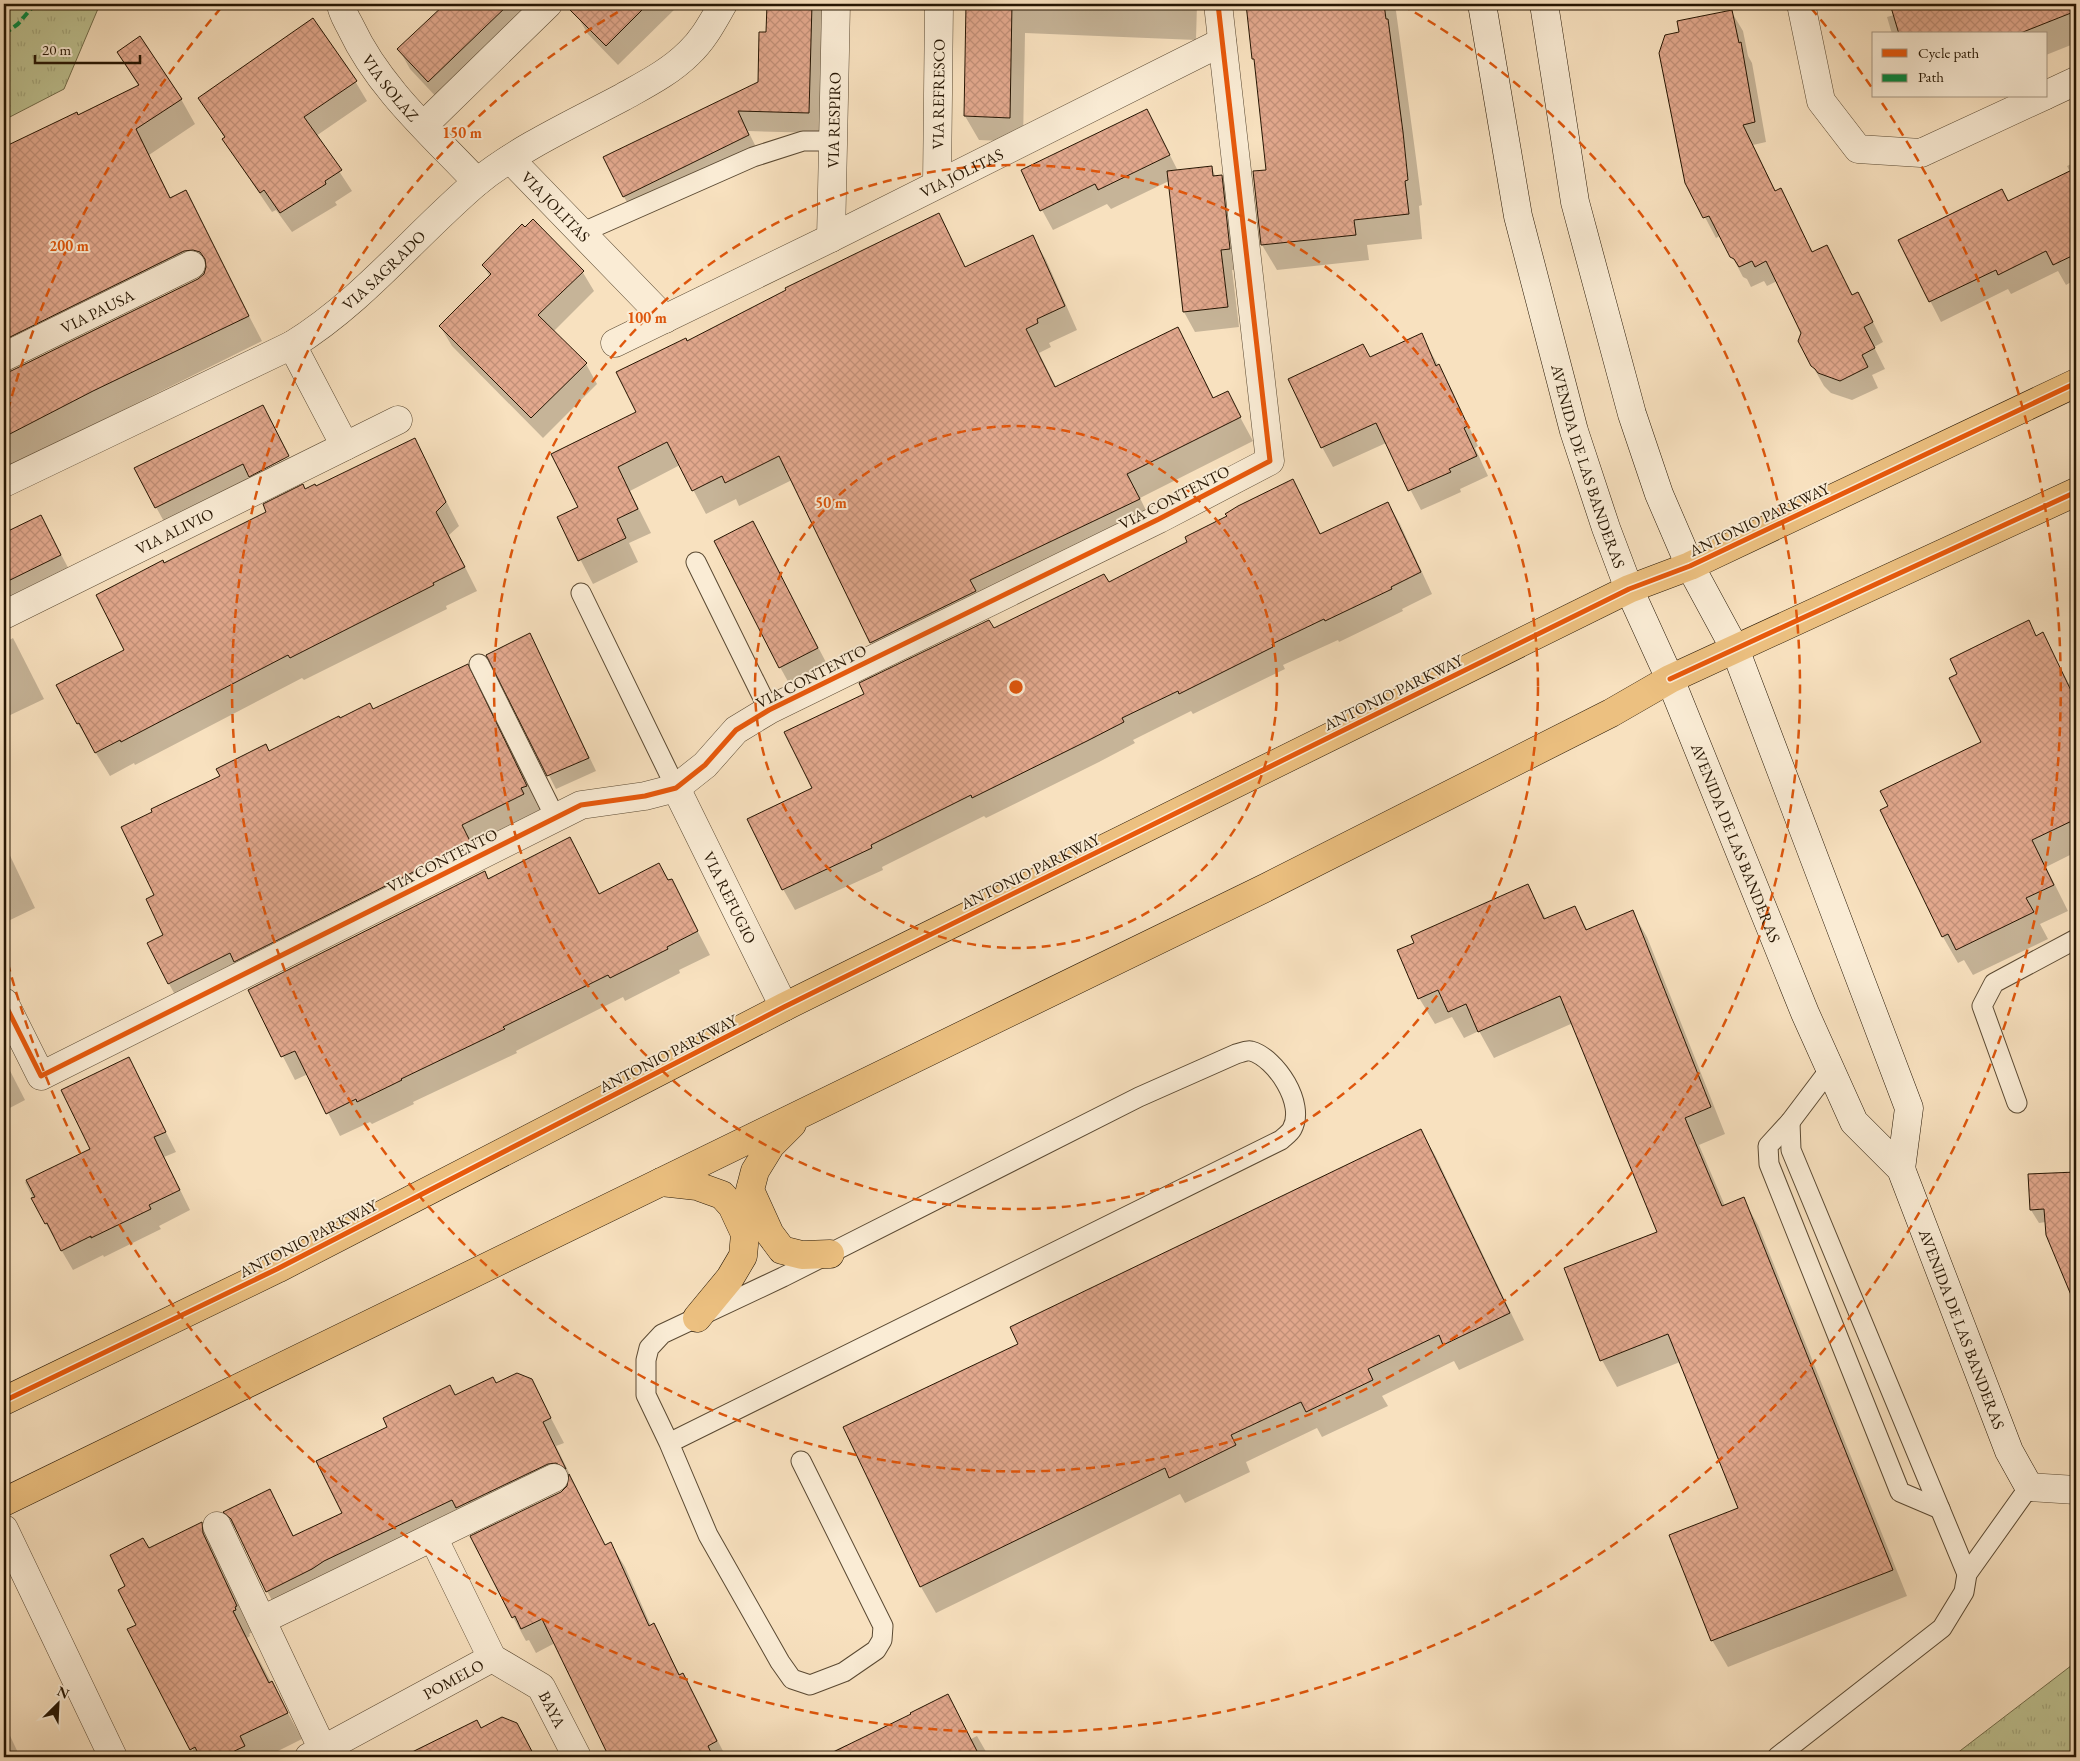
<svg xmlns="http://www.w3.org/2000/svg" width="2080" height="1761" font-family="'EB Garamond',serif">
<defs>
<pattern id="grass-tufts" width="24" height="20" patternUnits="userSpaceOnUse" patternTransform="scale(1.25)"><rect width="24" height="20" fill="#bec291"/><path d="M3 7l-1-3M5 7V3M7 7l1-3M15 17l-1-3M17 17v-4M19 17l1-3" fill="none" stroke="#a3a67b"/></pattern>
<pattern id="building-cross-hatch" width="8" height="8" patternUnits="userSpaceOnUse" patternTransform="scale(1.25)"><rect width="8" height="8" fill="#e2a88d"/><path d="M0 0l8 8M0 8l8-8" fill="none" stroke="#c29078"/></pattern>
</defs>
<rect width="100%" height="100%" fill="#f8e1bf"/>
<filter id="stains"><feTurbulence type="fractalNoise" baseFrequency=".004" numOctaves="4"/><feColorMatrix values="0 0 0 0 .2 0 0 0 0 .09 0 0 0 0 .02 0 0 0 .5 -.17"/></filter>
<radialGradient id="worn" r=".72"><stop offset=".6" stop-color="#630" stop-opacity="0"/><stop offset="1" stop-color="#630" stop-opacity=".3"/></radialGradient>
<!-- grass -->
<g fill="url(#grass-tufts)" stroke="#726c4a">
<polygon points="4,4 100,4 64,89 4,120"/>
<polygon points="2076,1662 2076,1757 1952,1757"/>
</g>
<!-- shadow -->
<g fill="#0003">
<polygon points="440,4 541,4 440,101 410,69 399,49 441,9"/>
<polygon points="587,4 680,4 618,65 588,34 576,14"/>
<polygon points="768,4 823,4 820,133 748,131 760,155 635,216 624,197 759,82 768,34"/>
<polygon points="967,4 1197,4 1196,40 1025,33 1023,142 979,140 965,116"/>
<polygon points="1247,4 1392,4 1396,11 1416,158 1422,205 1419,206 1422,239 1367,245 1369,260 1277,270 1262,245 1254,173 1268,171 1256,64 1253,58"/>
<polygon points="1901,4 2076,4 2076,43 2046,55 2046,34 1892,34 1887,17 1894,15 1892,7"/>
<polygon points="1731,11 1743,31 1748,56 1752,63 1766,142 1753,145 1776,192 1780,190 1813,253 1826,247 1853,296 1869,314 1883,342 1874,347 1885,369 1872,375 1878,388 1852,400 1831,393 1824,386 1812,365 1803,333 1777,281 1767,286 1764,281 1751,287 1747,279 1743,277 1721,235 1716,238 1687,183 1680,33"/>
<polygon points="118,52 181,99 195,124 149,155 171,199 185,192 262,341 4,469 4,388 119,331 205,274 199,275 4,361 4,143 7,147 78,117 139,87"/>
<polygon points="355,81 367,101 316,136 352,191 335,202 337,205 292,232 276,210 272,212 236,159 224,139 225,138 200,98"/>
<polygon points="1147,110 1178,171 1211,167 1216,177 1221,176 1233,196 1241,269 1232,270 1239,327 1195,332 1184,312 1169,181 1111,209 1107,204 1053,230 1042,210"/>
<polygon points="2076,162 2076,279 2066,285 2058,271 2011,294 2008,289 1941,322 1899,240 2008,202 2070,172 2067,166"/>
<polygon points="938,215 966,268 1032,236 1046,260 1077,330 1049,343 1051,347 1039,353 1056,387 1178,328 1214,399 1227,393 1253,441 1140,498 1152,523 885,666 871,642 792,480 739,506 736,499 706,514 680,465 630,491 651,533 629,543 638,562 593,584 559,518 580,508 638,412 687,342"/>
<polygon points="483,265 582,271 594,291 553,332 586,364 597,384 543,438 452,346 440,326 490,277"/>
<polygon points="1421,335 1450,386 1478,446 1475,448 1488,476 1460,489 1461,492 1421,510 1386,443 1333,467 1322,447 1370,359"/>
<polygon points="263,406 289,455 248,475 248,478 290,457 300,477 167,527 156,507"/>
<polygon points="414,439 459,526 449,535 477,591 446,606 447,609 304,680 302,678 135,765 134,763 110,776 78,724 58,685 125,650 164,564 268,512 305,491 316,488"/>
<polygon points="1293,481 1321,535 1388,503 1400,524 1432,594 1402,609 1403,611 1339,642 1338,640 1283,665 1285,669 1193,714 1191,711 1133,740 1135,743 1099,762 986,818 984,816 882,867 883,870 795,910 783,889 813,789 865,694 994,630 1109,583 1189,542"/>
<polygon points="41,517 72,575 4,609 4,535"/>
<polygon points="753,523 829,668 791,687 780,667"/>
<polygon points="2028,622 2036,636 2042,634 2076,697 2076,852 2046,867 2068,911 2040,924 2048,939 1973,975 1964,960 1958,963 1943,937 1881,810 1889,807 1982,743 1959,675"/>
<polygon points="13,638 44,699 4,718 4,643"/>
<polygon points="537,648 596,771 556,789 487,656"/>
<polygon points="467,665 482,691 540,811 183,1009 169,984 165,936 156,895 269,752 340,720 373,711"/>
<polygon points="570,839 600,895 671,880 710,955 679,970 680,973 625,1001 623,997 516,1051 517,1053 413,1102 414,1104 372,1124 370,1122 340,1136 308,1074 295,1080 249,990 488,880"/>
<polygon points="4,843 35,908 4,923"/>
<polygon points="1528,886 1546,919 1575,907 1588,931 1632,911 1647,937 1725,1134 1699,1145 1725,1206 1743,1199 1758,1225 1907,1596 1728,1667 1712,1640 1739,1509 1680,1362 1617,1387 1602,1360 1658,1232 1573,1023 1494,1058 1479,1031 1464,1038 1452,1017 1435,1024 1419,998"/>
<polygon points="4,1059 25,1100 4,1111"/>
<polygon points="129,1059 176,1152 164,1157 190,1210 159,1226 161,1229 104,1257 103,1255 73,1270 46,1224 25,1182 91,1149"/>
<polygon points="1421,1131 1436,1157 1524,1340 1459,1370 1454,1361 1382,1396 1388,1406 1322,1437 1317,1428 1246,1462 1250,1472 1185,1503 1180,1494 936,1613 921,1587 1020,1344"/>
<polygon points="2076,1173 2076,1305 2047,1235 2046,1222 2039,1223 2031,1210 2029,1175"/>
<polygon points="531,1380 564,1443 556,1446 578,1491 576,1490 605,1546 611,1544 625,1567 651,1626 654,1625 680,1675 682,1674 696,1698 726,1757 610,1757 555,1643 536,1653 529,1640 526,1641 513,1617 569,1487 562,1488 280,1615 267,1591 242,1540 225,1513 269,1491 294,1537 343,1513 455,1396 496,1385"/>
<polygon points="202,1524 217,1550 217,1560 252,1632 249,1634 250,1636 247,1638 302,1739 266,1757 196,1757 138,1625 127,1587 148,1549"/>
<polygon points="948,1696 971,1739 977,1736 989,1757 821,1757 846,1745 848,1747"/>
<polygon points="4,1723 20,1757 4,1757"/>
<polygon points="517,1724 535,1757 426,1757 481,1729"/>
</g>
<!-- building -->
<g fill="url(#building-cross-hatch)" stroke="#261603">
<polygon points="445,4 509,4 428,82 397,49"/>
<polygon points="564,4 648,4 606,46"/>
<polygon points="767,4 812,4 809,113 738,111 749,135 623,197 603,157 758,82 759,32 766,32"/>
<polygon points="966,4 1012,4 1010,118 964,116"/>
<polygon points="1246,4 1384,4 1386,19 1388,19 1403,132 1408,180 1405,181 1409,214 1354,220 1356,235 1261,245 1253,171 1266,170 1254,59 1252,59"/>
<polygon points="1890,4 2076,4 2076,11 2018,34 1899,34"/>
<polygon points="1732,10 1739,43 1741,42 1755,122 1743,125 1775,191 1781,188 1812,252 1827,245 1852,295 1858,292 1873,322 1864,327 1875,348 1862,355 1868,367 1840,381 1818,373 1815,369 1811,366 1798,341 1801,333 1766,261 1755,267 1752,261 1739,267 1734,259 1730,257 1709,216 1703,218 1685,183 1659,53 1665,35 1679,32 1677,21"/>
<polygon points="313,18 357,81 304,117 342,170 325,181 326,184 280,213 264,190 260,193 222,139 225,137 198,98"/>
<polygon points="140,36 182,99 136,129 170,198 186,190 249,316 93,391 4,437 4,372 11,371 198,279 204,274 206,267 205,259 200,252 193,250 184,251 4,340 4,147 77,112 78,115 139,85 117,52"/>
<polygon points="1147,109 1170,155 1098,190 1095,184 1040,211 1021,170"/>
<polygon points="1212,166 1213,176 1222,175 1230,249 1221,250 1228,307 1183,312 1167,171"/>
<polygon points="2076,168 2076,254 2053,265 2046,251 1998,275 1996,270 1929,302 1898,240 2002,189 2008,201"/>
<polygon points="939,213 965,267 1033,235 1065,306 1037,319 1038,323 1026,329 1055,387 1178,327 1213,398 1228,391 1241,417 1127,474 1140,499 970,580 976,591 870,643 779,456 725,483 722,476 692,491 667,442 618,467 638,509 617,519 626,538 578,561 557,517 578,507 551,454 636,412 616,372 686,338 687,341 786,290 785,288"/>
<polygon points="533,219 584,271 538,315 587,363 531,418 439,326 491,274 482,265 522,224 525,227"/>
<polygon points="1422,333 1436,366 1439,364 1468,426 1464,428 1477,456 1449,469 1451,472 1408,491 1376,423 1321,448 1288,379 1363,344 1370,357"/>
<polygon points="263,405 289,456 249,477 243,464 155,508 134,468"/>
<polygon points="415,438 446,502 436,512 465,567 433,583 434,585 290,658 288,655 121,742 120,740 95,753 79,723 77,724 56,685 124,650 96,595 163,560 164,563 266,512 263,504 303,484 305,489 315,484 316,486"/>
<polygon points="1293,479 1320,534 1388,502 1421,572 1391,587 1392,589 1325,621 1324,619 1272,644 1273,647 1179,694 1178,691 1122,718 1124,722 1087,741 972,798 971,795 871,845 872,848 782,890 747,819 812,788 784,732 864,694 859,683 989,620 994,628 1104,574 1109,582 1187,542 1185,537 1227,516 1225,514 1238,506"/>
<polygon points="41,515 61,555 4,583 4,533"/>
<polygon points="753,521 818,648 779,668 714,541"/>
<polygon points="2029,620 2036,636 2043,632 2076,701 2076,819 2032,840 2054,885 2026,898 2034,912 1956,950 1948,934 1942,937 1880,810 1888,806 1880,791 1981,742 1949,678 1957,674 1950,659"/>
<polygon points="530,633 589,758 547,776 486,655"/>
<polygon points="468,664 527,786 521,788 524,794 462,825 471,843 234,962 230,953 168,984 147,943 163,935 146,899 154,895 121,827 152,812 151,809 220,776 216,769 266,744 269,751 339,716 340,718 370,703 373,709"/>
<polygon points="570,837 599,894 659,863 668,880 672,879 698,931 667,947 668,949 610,978 608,975 503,1027 505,1029 401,1079 402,1080 357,1102 356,1099 326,1114 295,1051 281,1057 248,990 485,871 488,879"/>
<polygon points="1528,884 1544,919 1575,906 1586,930 1633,910 1711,1107 1685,1118 1722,1206 1744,1197 1893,1570 1711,1641 1669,1535 1738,1508 1668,1334 1600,1361 1564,1268 1657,1232 1560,996 1478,1032 1466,1004 1448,1012 1438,990 1418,999 1397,950 1414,943 1411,936"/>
<polygon points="129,1057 166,1132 154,1137 180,1190 149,1205 151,1209 91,1238 91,1236 61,1251 47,1223 45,1224 31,1198 35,1197 26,1180 90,1149 61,1090"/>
<polygon points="1421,1129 1510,1313 1443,1345 1439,1335 1368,1369 1373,1380 1306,1412 1301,1402 1231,1435 1236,1445 1169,1478 1165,1468 920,1587 843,1427 1018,1344 1010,1327"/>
<polygon points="2076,1172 2076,1307 2046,1235 2044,1209 2030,1210 2028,1174"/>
<polygon points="517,1373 532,1379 551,1418 543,1422 566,1469 556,1463 548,1464 456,1508 452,1500 324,1561 312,1569 266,1592 231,1519 223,1512 270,1489 293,1536 342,1513 316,1461 387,1427 383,1418 450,1385 455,1395 493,1377 496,1383"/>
<polygon points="569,1474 605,1545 611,1542 649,1626 654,1623 679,1675 683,1673 717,1741 708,1746 713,1757 609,1757 542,1619 521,1629 515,1616 512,1618 470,1536 561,1492 567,1486"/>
<polygon points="202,1522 203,1533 237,1606 235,1607 236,1610 233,1611 269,1683 272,1681 288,1713 240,1736 245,1746 222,1757 200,1757 195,1747 190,1750 127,1629 136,1625 118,1590 125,1586 110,1555 143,1538 149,1548"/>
<polygon points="948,1694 980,1757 823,1757 911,1714 910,1713"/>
<polygon points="502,1717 517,1723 535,1757 402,1757 477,1720 481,1728"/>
</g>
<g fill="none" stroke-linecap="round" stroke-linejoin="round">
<!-- lane casing -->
<g stroke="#5a4932" stroke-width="21">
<g id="lane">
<polyline points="581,233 753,157 803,141 833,141"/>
<polyline points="696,562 769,710"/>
<polyline points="581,593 676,788"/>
<polyline points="479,664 555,817"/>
<polyline points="1830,1069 1790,1122 1768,1146 1769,1164 1900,1492 1940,1509"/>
<polyline points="2017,1103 1982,1006 1994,983 2076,939"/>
<polyline points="1790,1122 1791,1150 1967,1574"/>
<path d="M 669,1443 L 1281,1140 C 1284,1137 1290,1133 1292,1129 C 1306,1104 1276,1058 1251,1051 C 1246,1050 1240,1053 1236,1054 L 1139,1097 L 783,1277 L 662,1334 L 649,1348 L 646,1360 L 646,1395 L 669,1443 L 708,1535 L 780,1662 L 792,1679 L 810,1685 L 844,1672 L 876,1650 L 882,1640 L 883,1626 L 801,1461"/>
<polyline points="1777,1757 1942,1628 1964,1592 1967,1574 2029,1487"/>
</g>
</g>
<!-- street casing -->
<g stroke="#5a4932" stroke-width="29">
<g id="street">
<path id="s1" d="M 341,4 C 342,13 347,20 351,28 C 379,88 433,135 477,182"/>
<polyline points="1801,4 1821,101 1858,149 1921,153 2044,96"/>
<polyline points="2046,95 2076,81"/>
<polyline points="424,125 548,4"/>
<path id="s2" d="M 510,159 L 665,319"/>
<path id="s3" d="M 937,184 L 939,4"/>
<path id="s4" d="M 831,238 L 836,4"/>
<path id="s5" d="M 615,343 L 831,238 L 1222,42"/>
<polyline points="292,345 345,446"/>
<path id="s6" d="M 4,357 L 191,265"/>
<path id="s7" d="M 4,483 L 292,345 C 362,302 414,236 476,183 C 517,149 576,122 623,97 C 646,84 670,72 689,53 C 704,39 713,21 723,4"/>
<path id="s8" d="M 4,615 L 398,420"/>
<path id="s9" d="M 676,788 L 784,1007"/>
<polyline points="4,1002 41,1076 581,805 645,796 676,788 705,765 736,730 769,710 1159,519 1270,461 1218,4"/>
<polyline points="2029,1487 2076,1490"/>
<polyline points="217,1526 323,1750"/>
<polyline points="4,1529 113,1757"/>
<polyline points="433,1537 492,1658"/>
<polyline points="262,1620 554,1478"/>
<path id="s10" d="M 492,1658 L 541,1687 L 577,1757"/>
<path id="s11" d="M 309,1757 L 492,1658"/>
</g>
</g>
<!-- secondary casing -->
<g stroke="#261603" stroke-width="29">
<g id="secondary">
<path id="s12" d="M 1482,4 L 1518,216 L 1574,431 L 1606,528 L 1629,589 L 1670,679 L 1805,1013 L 1854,1122 L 1901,1169 L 2009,1451 L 2029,1487"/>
<polyline points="1544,4 1575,202 1632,414 1659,494 1690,566 1735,649 1909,1108 1901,1169"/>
</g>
</g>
<!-- primary casing -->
<g stroke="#261603" stroke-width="29">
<g id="primary">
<polyline points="792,1124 771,1145 755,1171 750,1190 770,1234 782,1250 802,1255 830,1254"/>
<polyline points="661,1182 697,1186 722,1195 732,1206 745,1234 743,1256 730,1278 697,1318"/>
<polyline points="4,1401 277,1269 784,1007 1629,589 1690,566 2076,383"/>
<polyline points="4,1502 1267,887 1611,713 1670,679 2076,492"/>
</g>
</g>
<!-- lane -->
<use href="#lane" stroke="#faecd5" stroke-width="19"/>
<!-- street -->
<use href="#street" stroke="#faecd5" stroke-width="28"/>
<!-- secondary -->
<use href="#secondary" stroke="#faecd5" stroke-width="28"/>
<!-- primary -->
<use href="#primary" stroke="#ecc080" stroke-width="28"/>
<!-- quiet -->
<polyline stroke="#00873e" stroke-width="4" stroke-dasharray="8 4" stroke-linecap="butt" points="4,34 18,24 35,4"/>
<!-- cycleway casing -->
<g stroke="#faecd5" stroke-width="8">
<g id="cycleway">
<polyline points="1670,679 2076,492"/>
<polyline points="4,1002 41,1076 581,805 645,796 676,788 705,765 736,730 769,710 1159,519 1270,461 1218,4"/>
<polyline points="4,1401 277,1269 784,1007 1629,589 1690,566 2076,383"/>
</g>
</g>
<!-- cycleway -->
<use href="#cycleway" stroke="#e8590c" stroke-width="5"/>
</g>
<!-- distance rings -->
<g fill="none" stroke="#de560c" stroke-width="2.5" stroke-dasharray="9 6">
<circle cx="1016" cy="687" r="261"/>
<circle cx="1016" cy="687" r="522"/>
<path d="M1402 5A784 784 0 1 1 630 5"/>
<path d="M4 425A1045 1045 0 0 1 221 8M1811 8A1045 1045 0 0 1 1872 88M1882 103A1045 1045 0 1 1 4 949"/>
</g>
<g text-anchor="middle" stroke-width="4" stroke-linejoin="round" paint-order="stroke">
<!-- street labels -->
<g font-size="16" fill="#261603" stroke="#faecd5">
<text dy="6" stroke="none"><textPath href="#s1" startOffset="98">VIA SOLAZ</textPath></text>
<text dy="6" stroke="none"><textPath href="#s3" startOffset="90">VIA REFRESCO</textPath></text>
<text dy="6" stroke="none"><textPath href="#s4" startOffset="118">VIA RESPIRO</textPath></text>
<text dy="6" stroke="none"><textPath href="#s5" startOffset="386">VIA JOLITAS</textPath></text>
<text dy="6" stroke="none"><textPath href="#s2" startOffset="66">VIA JOLITAS</textPath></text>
<text dy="6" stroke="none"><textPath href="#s7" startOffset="438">VIA SAGRADO</textPath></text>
<text dy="6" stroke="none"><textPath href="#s6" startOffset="104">VIA PAUSA</textPath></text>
<text dy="6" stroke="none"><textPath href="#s12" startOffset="475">AVENIDA DE LAS BANDERAS</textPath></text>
<text transform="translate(1174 497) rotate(-27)" y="6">VIA CONTENTO</text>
<text transform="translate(1759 519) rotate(-25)" y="6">ANTONIO PARKWAY</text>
<text dy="6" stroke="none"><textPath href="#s8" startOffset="190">VIA ALIVIO</textPath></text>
<text transform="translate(811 676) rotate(-27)" y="6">VIA CONTENTO</text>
<text transform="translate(1393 692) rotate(-26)" y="6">ANTONIO PARKWAY</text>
<text dy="6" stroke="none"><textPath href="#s12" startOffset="880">AVENIDA DE LAS BANDERAS</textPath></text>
<text transform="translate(442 860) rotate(-27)" y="6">VIA CONTENTO</text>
<text transform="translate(1030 871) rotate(-26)" y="6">ANTONIO PARKWAY</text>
<text dy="6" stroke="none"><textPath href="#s9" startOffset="122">VIA REFUGIO</textPath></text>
<text transform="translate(668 1053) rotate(-27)" y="6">ANTONIO PARKWAY</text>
<text transform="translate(308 1238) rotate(-27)" y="6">ANTONIO PARKWAY</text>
<text dy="6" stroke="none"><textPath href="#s12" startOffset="1421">AVENIDA DE LAS BANDERAS</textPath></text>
<text dy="6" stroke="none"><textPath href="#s11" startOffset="164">POMELO</textPath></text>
<text dy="6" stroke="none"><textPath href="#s10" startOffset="82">BAYA</textPath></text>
</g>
</g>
<circle cx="1016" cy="687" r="8" fill="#de560c" stroke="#faecd5" stroke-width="2.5"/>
<g font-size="15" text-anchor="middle" font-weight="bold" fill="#de560c" stroke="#faecd5" stroke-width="4" stroke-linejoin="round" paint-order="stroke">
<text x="462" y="138">150 m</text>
<text x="69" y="251">200 m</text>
<text x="647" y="323">100 m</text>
<text x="831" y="508">50 m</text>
</g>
<!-- margin -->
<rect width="2080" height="1761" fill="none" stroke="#f8e1bf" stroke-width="20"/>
<rect x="5" y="5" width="2070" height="1751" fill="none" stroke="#261603" stroke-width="2.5"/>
<rect x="10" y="10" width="2060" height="1741" fill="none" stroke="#261603"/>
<!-- legend -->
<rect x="1872" y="32" width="175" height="65" fill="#faecd5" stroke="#a59681"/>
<rect x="1882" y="49" width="25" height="8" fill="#e8590c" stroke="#a59681"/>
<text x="1918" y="58" font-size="15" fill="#261603">Cycle path</text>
<rect x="1882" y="74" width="25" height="8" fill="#00873e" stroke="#a59681"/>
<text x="1918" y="82" font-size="15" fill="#261603">Path</text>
<!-- north arrow -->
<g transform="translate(58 1704) rotate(24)" stroke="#faecd5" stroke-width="4" paint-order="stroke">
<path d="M0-4L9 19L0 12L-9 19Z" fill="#261603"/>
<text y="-8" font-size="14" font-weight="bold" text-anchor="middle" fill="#261603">N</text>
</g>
<!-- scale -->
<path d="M35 55v8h105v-8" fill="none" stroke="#261603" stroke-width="2.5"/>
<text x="42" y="55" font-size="15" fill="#261603" stroke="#faecd5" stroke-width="4" paint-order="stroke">20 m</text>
<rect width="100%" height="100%" filter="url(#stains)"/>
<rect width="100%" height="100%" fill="url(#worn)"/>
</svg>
